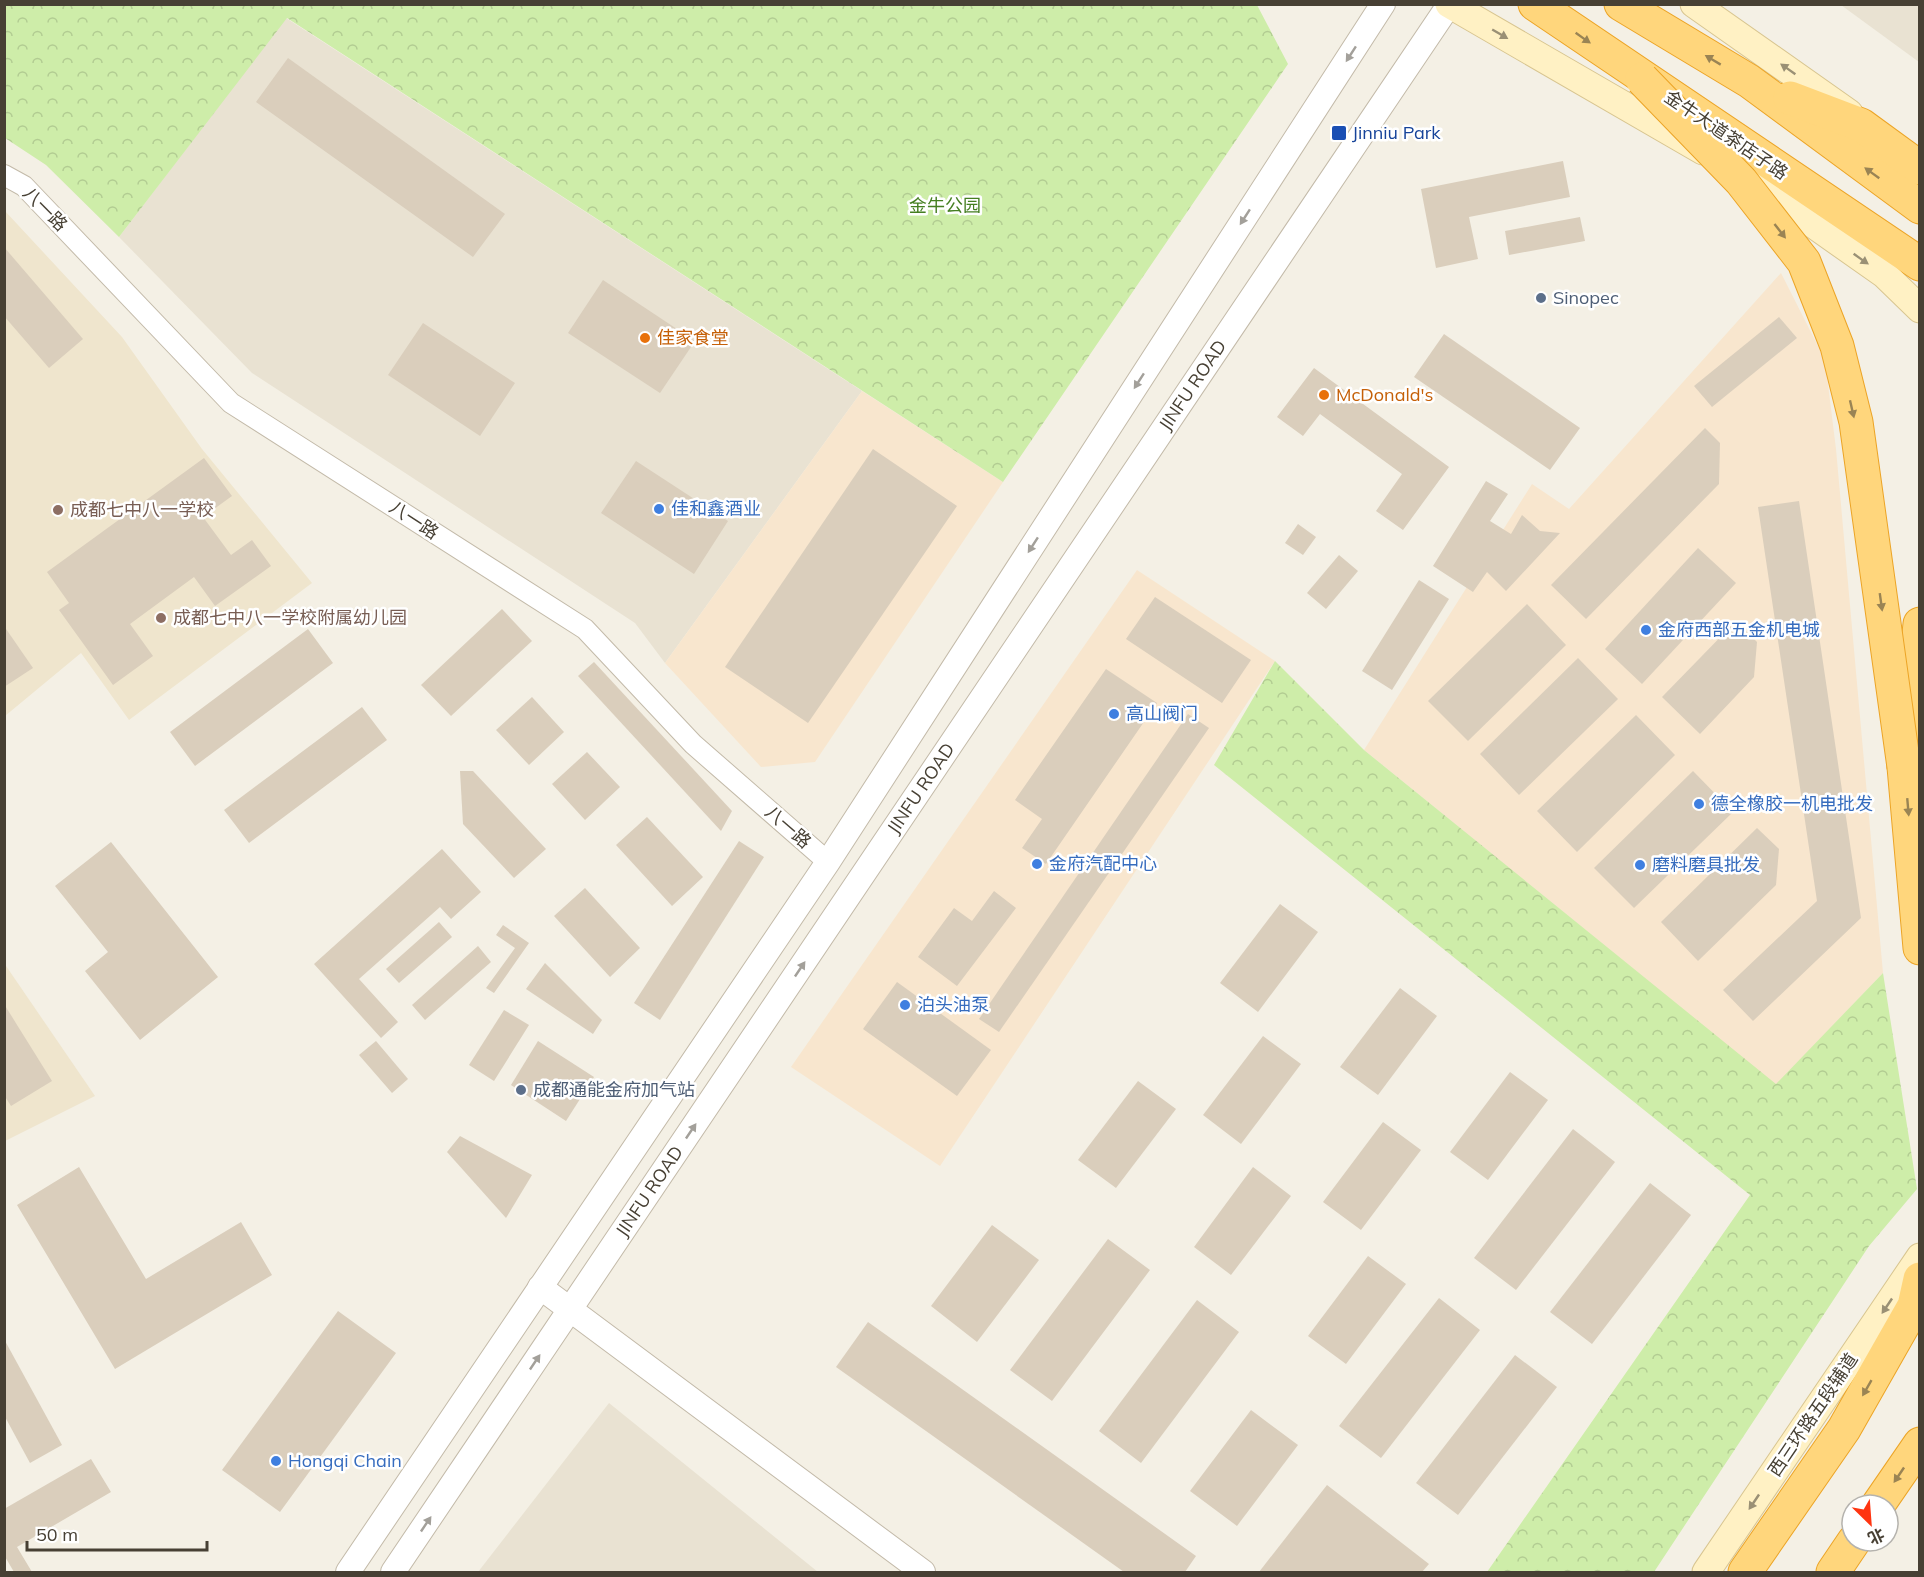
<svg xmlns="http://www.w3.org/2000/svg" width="1924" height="1577" font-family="Mulish,'Noto Sans SC',sans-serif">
<defs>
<pattern id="park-crowns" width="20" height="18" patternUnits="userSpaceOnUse" patternTransform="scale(1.5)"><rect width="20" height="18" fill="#ceeda9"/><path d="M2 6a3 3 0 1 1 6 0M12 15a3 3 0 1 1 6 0" fill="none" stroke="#b2cc92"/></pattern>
</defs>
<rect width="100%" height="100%" fill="#f4f0e5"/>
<!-- residential -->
<g fill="#e9e2d2">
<polygon points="1841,5 1919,5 1919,62"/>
<polygon points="286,18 862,391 665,663 635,623 252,373 119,237"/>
<polygon points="609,1403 818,1572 478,1572"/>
</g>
<!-- commercial -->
<g fill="#f8e6ce">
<polygon points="1781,273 1825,360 1836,449 1883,973 1776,1085 1364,750 1532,484 1569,509"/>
<polygon points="862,391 1003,482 815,762 761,767 665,663"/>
<polygon points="1137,570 1275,661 940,1166 791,1067"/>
</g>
<!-- education -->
<g fill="#efe5cd">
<polygon points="5,211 122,337 202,449 312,583 129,720 81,653 5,716"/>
<polygon points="4,963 95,1096 5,1141 4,1141"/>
</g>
<!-- park -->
<g fill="url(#park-crowns)">
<polygon points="1257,5 1288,64 1003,482 287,18 119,237 46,165 5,138 5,5"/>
<polygon points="1275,661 1364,750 1776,1084 1883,973 1917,1189 1869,1246 1654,1572 1487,1572 1750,1195 1214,765"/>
</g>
<!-- building -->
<g fill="#dacebc">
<polygon points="288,58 505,214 473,257 256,102"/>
<polygon points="1563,161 1570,197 1469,217 1478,259 1436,268 1421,189"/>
<polygon points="1580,217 1585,241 1509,255 1505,231"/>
<polygon points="4,247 83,339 49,368 4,316"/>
<polygon points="603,280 695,341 660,393 568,333"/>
<polygon points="1779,317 1797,338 1712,407 1694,386"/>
<polygon points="423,323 515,383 480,436 388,375"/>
<polygon points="1444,334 1580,428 1550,470 1414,377"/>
<polygon points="1314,368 1449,467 1403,530 1376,511 1402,474 1320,414 1303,436 1277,417"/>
<polygon points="1705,428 1720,443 1719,484 1586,619 1551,585"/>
<polygon points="873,449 957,506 808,723 725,667"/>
<polygon points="204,458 232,496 203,517 231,555 252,540 271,566 215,606 194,577 130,624 153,656 113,685 59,610 69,603 47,572"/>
<polygon points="636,461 728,521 694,574 601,513"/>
<polygon points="1486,481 1508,494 1490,521 1511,534 1522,515 1540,531 1560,533 1506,591 1487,572 1473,592 1433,566"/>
<polygon points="1799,501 1861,918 1753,1021 1723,990 1817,901 1758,507"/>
<polygon points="1298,524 1316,537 1303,555 1285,543"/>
<polygon points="1698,548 1736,583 1642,684 1605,649"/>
<polygon points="1339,555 1358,571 1326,609 1307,593"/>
<polygon points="1419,580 1449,599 1392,690 1362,671"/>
<polygon points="1155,597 1251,660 1222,703 1126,639"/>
<polygon points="1527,604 1566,645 1468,741 1428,701"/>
<polygon points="502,609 532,641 451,716 421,685"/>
<polygon points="1736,621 1757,642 1754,677 1700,734 1662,697"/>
<polygon points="4,626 33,668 4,687"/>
<polygon points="308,629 333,663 195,766 170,732"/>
<polygon points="1578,658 1618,699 1519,795 1480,754"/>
<polygon points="594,662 732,811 721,831 578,676"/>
<polygon points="1106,669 1157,703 1046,864 1022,848 1042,819 1015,800"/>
<polygon points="532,697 564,732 529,765 496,730"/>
<polygon points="362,707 387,740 249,843 224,810"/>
<polygon points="1188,714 1209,728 999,1032 979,1019"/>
<polygon points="1636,715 1675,755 1577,852 1537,811"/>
<polygon points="587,752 620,787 585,820 552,784"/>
<polygon points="460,771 473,771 546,849 514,878 463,824"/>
<polygon points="1693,771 1733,812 1634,908 1594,868"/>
<polygon points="647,817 703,877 672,906 616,845"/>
<polygon points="1757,828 1779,849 1776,885 1698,961 1661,922"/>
<polygon points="739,841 764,857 660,1020 634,1003"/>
<polygon points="111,842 218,977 140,1040 85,971 108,952 55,886"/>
<polygon points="442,849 481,892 451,919 440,907 359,979 398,1022 381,1038 314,964"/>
<polygon points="585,888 640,948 610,977 554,916"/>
<polygon points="994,891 1016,908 957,986 918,957 954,908 972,921"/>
<polygon points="1280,904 1318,932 1258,1012 1220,983"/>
<polygon points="439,922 452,937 399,983 386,969"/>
<polygon points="503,925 529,943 494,993 486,988 515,948 496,935"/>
<polygon points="478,946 491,962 425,1020 412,1005"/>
<polygon points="545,963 602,1020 593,1034 526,989"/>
<polygon points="897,982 991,1050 957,1096 863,1029"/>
<polygon points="1400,988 1437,1016 1378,1095 1340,1067"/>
<polygon points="4,1004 52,1081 11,1106 4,1095"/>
<polygon points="504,1010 529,1025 494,1081 469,1065"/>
<polygon points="1263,1036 1301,1064 1241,1144 1203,1115"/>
<polygon points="376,1041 408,1079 392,1093 359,1055"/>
<polygon points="538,1041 594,1077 566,1121 511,1085"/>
<polygon points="1510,1072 1548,1100 1488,1180 1450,1152"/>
<polygon points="1138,1081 1176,1109 1116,1188 1078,1160"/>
<polygon points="1383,1122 1421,1150 1361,1230 1323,1202"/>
<polygon points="1573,1129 1615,1162 1516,1290 1474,1258"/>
<polygon points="460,1136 532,1175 506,1218 447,1152"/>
<polygon points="79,1167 146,1279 241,1222 272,1275 115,1369 17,1205"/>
<polygon points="1253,1167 1291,1196 1231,1275 1194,1247"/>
<polygon points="1650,1183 1691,1215 1592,1344 1550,1312"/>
<polygon points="992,1225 1039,1260 977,1342 931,1306"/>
<polygon points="1108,1239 1150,1270 1052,1401 1010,1370"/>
<polygon points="1368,1256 1406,1284 1346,1364 1308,1336"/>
<polygon points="1439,1298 1480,1330 1381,1458 1339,1426"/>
<polygon points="1197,1300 1239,1332 1141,1463 1099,1431"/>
<polygon points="338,1311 396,1353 280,1512 222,1470"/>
<polygon points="868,1322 1196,1556 1185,1572 1124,1572 836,1367"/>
<polygon points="4,1339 62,1445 30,1463 4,1415"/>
<polygon points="1515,1355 1557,1387 1458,1515 1416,1483"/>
<polygon points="1251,1410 1298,1445 1237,1526 1190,1491"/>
<polygon points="91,1459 111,1492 17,1547 32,1572 14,1572 4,1555 4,1509"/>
<polygon points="1327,1485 1429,1564 1422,1572 1259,1572"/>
</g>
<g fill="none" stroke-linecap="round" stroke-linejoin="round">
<!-- minor casing -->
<g stroke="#c3baa9" stroke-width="22">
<polyline id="minor" points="4,175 24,186 231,403 585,629 693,744 828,862"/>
</g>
<!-- tertiary casing -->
<g stroke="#c3baa9" stroke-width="26">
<g id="tertiary">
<polyline points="540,1287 923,1572"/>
<polyline points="348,1572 828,862 1383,4"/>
<path id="s1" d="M 393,1572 L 1449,5"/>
</g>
</g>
<!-- secondary casing -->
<g stroke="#d8c590" stroke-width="29">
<g id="secondary">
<polyline points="1449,4 1703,151"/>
<polyline points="1694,4 1849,113"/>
<polyline points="1746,177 1885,275 1920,309"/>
<polyline points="1706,1572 1920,1257"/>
</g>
</g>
<!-- trunk casing -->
<g stroke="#eca426" stroke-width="35">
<g id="trunk">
<polyline points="1535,4 1920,264"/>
<polyline points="1621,4 1749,81 1920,207"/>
<polyline points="1790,98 1861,125 1920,168"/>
<polyline points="1920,624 1904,767 1920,948"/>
<polyline points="1878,1505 1920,1444"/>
<polyline points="1745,1572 1844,1429 1914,1306 1920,1279"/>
<polyline points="1833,1572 1854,1541"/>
</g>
</g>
<!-- minor -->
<use href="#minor" stroke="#fff" stroke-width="20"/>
<!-- tertiary -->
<use href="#tertiary" stroke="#fff" stroke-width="24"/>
<!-- secondary -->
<use href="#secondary" stroke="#fff1c4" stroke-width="27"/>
<!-- trunk -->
<use href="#trunk" stroke="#ffd67c" stroke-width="33"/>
<!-- trunk-bridge casing -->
<g stroke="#eca426" stroke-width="35" stroke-linecap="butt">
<polyline id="trunk-bridge" points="1642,79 1741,181 1804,262 1837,346 1856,422 1904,767"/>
</g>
<!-- trunk-bridge -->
<use href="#trunk-bridge" stroke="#ffd67c" stroke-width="33"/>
</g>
<!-- one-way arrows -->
<defs><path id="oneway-solid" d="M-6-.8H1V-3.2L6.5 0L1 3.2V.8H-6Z" transform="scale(1.5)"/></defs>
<g fill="#9a9075">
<use href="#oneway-solid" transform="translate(1500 34) rotate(30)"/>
<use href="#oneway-solid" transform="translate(1788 69) rotate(-145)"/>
<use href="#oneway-solid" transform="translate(1861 259) rotate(35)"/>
<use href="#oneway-solid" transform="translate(1887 1306) rotate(124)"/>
<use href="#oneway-solid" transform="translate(1754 1502) rotate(124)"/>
</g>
<g fill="#9a8454">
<use href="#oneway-solid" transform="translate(1583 38) rotate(35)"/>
<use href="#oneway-solid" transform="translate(1713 60) rotate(-149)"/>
<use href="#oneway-solid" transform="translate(1872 173) rotate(-144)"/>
<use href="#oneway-solid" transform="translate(1780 231) rotate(52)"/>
<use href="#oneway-solid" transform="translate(1852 409) rotate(77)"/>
<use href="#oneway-solid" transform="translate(1881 602) rotate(82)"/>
<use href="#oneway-solid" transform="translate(1908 807) rotate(85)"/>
<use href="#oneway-solid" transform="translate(1867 1388) rotate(120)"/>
<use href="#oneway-solid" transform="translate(1899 1475) rotate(124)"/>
</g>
<g fill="#a3a09a">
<use href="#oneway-solid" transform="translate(1351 54) rotate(123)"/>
<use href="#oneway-solid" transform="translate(1245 217) rotate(123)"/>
<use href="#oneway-solid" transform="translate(1139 381) rotate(123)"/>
<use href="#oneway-solid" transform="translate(1033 545) rotate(123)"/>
<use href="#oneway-solid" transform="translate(800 969) rotate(-56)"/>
<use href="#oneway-solid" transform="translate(691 1131) rotate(-56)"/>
<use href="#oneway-solid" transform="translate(535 1362) rotate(-56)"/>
<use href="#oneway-solid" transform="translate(426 1524) rotate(-56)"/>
</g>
<!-- markers -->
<rect fill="#1a4fb4" stroke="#fff" stroke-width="2" x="1331" y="125" width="16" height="16" rx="3"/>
<g fill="#5c6f8a" stroke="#fff" stroke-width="2">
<circle cx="1541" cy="298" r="6"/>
<circle cx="521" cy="1090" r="6"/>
</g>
<g fill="#e8710a" stroke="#fff" stroke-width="2">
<circle cx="645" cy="338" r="6"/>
<circle cx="1324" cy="395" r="6"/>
</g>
<g fill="#3f7fe0" stroke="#fff" stroke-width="2">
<circle cx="659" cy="509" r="6"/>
<circle cx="1646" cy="630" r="6"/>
<circle cx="1114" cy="714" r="6"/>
<circle cx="1699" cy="804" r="6"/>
<circle cx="1037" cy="864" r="6"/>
<circle cx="1640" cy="865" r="6"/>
<circle cx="905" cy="1005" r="6"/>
<circle cx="276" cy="1461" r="6"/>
</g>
<g fill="#8d6e63" stroke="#fff" stroke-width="2">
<circle cx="58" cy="510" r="6"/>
<circle cx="161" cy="618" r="6"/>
</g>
<g text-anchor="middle" stroke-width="5" stroke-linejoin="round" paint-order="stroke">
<!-- transit labels -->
<g font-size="18" fill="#164399" stroke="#fff" text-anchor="start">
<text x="1352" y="139">Jinniu Park</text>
</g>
<!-- street labels -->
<g font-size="18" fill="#474034" stroke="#fff">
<text transform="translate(1726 135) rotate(34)" y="6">金牛大道茶店子路</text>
<text transform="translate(45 209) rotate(45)" y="6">八一路</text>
<text dy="6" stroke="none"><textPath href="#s1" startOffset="1431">JINFU ROAD</textPath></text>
<text transform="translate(414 520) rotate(33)" y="6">八一路</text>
<text dy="6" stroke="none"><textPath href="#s1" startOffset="945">JINFU ROAD</textPath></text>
<text transform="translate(788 827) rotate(41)" y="6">八一路</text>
<text dy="6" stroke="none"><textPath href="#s1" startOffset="459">JINFU ROAD</textPath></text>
<text transform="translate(1813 1415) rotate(-56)" y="6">西三环路五段辅道</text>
</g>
<!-- park labels -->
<g font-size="18" fill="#457f21" stroke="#fff">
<text x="945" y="212">金牛公园</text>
</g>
<!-- service labels -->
<g font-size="18" fill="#4e5e75" stroke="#fff" text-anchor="start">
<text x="1553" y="304">Sinopec</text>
<text x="533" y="1096">成都通能金府加气站</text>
</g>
<!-- food labels -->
<g font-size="18" fill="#c56008" stroke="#fff" text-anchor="start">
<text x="657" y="344">佳家食堂</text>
<text x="1336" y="401">McDonald's</text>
</g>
<!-- shop labels -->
<g font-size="18" fill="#366cbe" stroke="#fff" text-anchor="start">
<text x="671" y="515">佳和鑫酒业</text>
<text x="1658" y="636">金府西部五金机电城</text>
<text x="1126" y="720">高山阀门</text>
<text x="1711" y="810">德全橡胶一机电批发</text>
<text x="1049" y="870">金府汽配中心</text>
<text x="1652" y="871">磨料磨具批发</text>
<text x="917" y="1011">泊头油泵</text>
<text x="288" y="1467">Hongqi Chain</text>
</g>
<!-- education labels -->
<g font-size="18" fill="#785e54" stroke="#fff" text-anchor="start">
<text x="70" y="516">成都七中八一学校</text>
<text x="173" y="624">成都七中八一学校附属幼儿园</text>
</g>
</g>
<!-- border -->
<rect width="1924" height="1577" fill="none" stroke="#474034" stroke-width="12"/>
<!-- north arrow -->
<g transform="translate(1870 1523) rotate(155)"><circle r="28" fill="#ffffff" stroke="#b5b3ae" stroke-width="1.5"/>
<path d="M0-4.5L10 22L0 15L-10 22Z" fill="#ff3511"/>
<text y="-9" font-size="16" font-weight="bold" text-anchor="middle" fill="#474034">北</text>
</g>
<!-- scale -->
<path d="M27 1541v9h180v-9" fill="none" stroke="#474034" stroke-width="3"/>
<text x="36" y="1541" font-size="18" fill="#474034" stroke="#ffffff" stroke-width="4.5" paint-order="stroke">50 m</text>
</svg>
